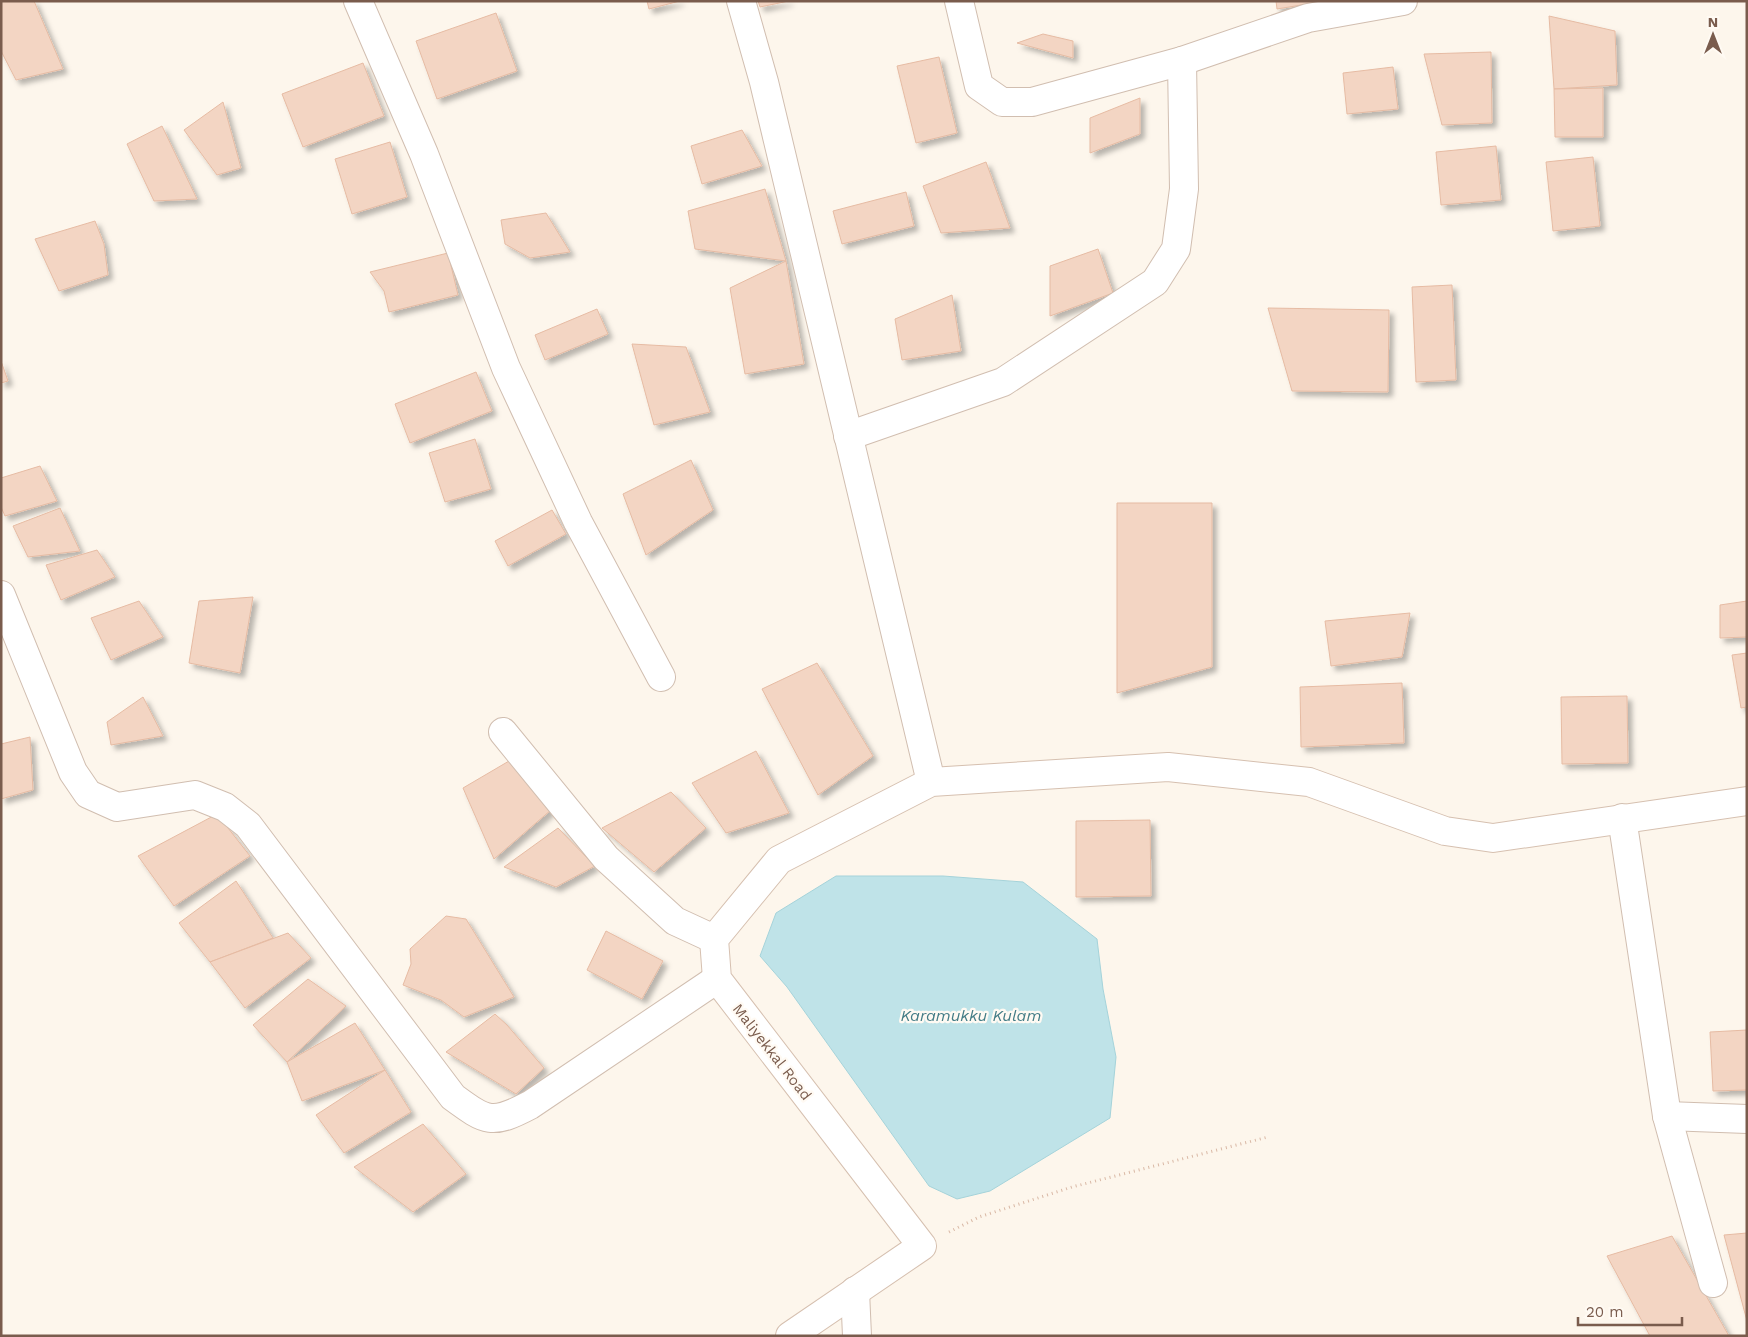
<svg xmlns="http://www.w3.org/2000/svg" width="1748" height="1337" font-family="'Work Sans',sans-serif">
<defs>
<filter id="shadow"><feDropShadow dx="4.5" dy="4.5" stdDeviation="2.5" flood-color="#0004"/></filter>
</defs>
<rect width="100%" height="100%" fill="#fdf6ec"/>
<!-- water -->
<polygon fill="#bfe3e8" stroke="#a5d3da" points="836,876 943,876 1023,882 1097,939 1103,989 1116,1057 1110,1118 990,1191 957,1199 929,1186 787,987 760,956 776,913"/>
<!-- building -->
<g fill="#f3d5c3" stroke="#e6bba3" filter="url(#shadow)">
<polygon points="1,1 34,1 63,69 16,80 1,51"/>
<polygon points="647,1 680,1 649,9"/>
<polygon points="758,1 789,1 760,7"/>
<polygon points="1276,1 1326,1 1277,9"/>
<polygon points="496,13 517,71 437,99 416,41"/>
<polygon points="1549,16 1615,31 1617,85 1554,89"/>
<polygon points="1043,34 1073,41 1073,58 1017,43"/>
<polygon points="1491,52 1492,123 1442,125 1424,54"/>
<polygon points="939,57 957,133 916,143 897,66"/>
<polygon points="363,63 384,116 303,147 282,94"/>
<polygon points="1393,67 1398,109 1347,114 1343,73"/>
<polygon points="1603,88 1603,137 1555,137 1554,89"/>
<polygon points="1140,98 1140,134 1090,153 1090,118"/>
<polygon points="223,102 241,168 217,175 184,130"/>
<polygon points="162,126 197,199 154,201 127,144"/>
<polygon points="742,130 762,166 702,184 691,146"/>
<polygon points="390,142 407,197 352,214 335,159"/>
<polygon points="1496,146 1501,200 1441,205 1436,152"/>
<polygon points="1593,157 1600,226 1553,231 1546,162"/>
<polygon points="986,162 1010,228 941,233 923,186"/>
<polygon points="765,189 786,261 695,249 688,211"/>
<polygon points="906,192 914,226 842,244 833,211"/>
<polygon points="546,213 570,252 530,258 505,244 501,220"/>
<polygon points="95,221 104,244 108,275 59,291 35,239"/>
<polygon points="1098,249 1113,293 1050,316 1050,266"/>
<polygon points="448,253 458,295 389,312 384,291 370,272"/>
<polygon points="786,261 804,364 745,374 730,288"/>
<polygon points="1452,285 1456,380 1416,382 1412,287"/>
<polygon points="952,295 961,351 902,360 895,319"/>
<polygon points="1268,308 1389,310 1388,392 1292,391"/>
<polygon points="597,309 608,334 545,360 535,335"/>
<polygon points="632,344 686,347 710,412 654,425"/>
<polygon points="1,361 8,381 1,383"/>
<polygon points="476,372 492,411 410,443 395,404"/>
<polygon points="475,439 491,489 445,502 429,453"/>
<polygon points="691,460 713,510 646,555 623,494"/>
<polygon points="40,466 57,501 5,516 1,507 1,478"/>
<polygon points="1117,503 1212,503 1212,667 1117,693"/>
<polygon points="60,508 80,551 28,557 13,526"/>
<polygon points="552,510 566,534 508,566 495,541"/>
<polygon points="97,550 115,577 61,600 46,565"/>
<polygon points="253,597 240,673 189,663 199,601"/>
<polygon points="139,601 163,637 111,660 91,618"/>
<polygon points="1747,601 1747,637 1720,638 1720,605"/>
<polygon points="1410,613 1402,657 1331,666 1325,621"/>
<polygon points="1747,653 1747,707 1741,708 1732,655"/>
<polygon points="817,663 873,756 818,795 762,689"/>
<polygon points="1402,683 1404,743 1301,747 1300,687"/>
<polygon points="1627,696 1628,763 1562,764 1561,697"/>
<polygon points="143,697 163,736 111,745 107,722"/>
<polygon points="30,737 33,790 1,799 1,744"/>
<polygon points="756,751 789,813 726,833 692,783"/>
<polygon points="509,761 551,810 494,859 463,788"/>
<polygon points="671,792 706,828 654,872 602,828"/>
<polygon points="217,814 250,856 174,906 138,856"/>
<polygon points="1150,820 1151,896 1076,897 1076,821"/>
<polygon points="558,828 595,866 556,887 504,867"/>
<polygon points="236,881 273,938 210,962 179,923"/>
<polygon points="446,916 466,919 514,997 464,1017 441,1000 403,985 411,964 410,949"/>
<polygon points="606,931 663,961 642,999 587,970"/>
<polygon points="288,933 311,958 245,1008 210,962"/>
<polygon points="308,979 346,1006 287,1062 253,1025"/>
<polygon points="495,1014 507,1025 544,1068 516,1094 446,1052"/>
<polygon points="355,1023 385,1070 302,1101 287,1062"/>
<polygon points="1747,1030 1747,1090 1713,1091 1710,1032"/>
<polygon points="385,1070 411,1112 344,1153 316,1115"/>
<polygon points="423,1124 466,1174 413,1212 354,1167"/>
<polygon points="1747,1233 1747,1321 1724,1235"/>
<polygon points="1672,1236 1729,1336 1650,1336 1607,1256"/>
</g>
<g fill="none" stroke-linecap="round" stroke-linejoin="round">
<!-- street casing -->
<g stroke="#d1beb0" stroke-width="30">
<g id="street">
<polyline points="358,1 424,154 506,368 578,522 661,677"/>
<polyline points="741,1 764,82 931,782"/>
<polyline points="959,1 979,86 1002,102 1032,102 1182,61 1308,18 1403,1"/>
<polyline points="848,436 1003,382 1155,282 1176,249 1184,189 1182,61"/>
<path d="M 1,595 L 73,772 L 88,794 L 117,807 L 195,795 L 225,807 L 248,825 L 453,1097 C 487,1122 492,1125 530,1105 L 717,979"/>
<polyline points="503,732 606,858 675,921 714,939"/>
<polyline points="1622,818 1667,1116 1713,1283"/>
<polyline points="1667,1116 1747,1119"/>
<polyline points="855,1291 857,1336"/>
</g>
</g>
<!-- secondary casing -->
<g stroke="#d6c0b0" stroke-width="30">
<polyline id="secondary" points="790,1336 922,1246 717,979 714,939 779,860 931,782 1168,767 1309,782 1445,831 1493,838 1747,801"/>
</g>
<!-- path -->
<polyline stroke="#d9b8a5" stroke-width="3" stroke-dasharray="1 4" stroke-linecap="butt" points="949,1232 979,1217 1072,1187 1268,1137"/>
<!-- street -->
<use href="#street" stroke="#fff" stroke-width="28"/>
<!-- secondary -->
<use href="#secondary" stroke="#fff" stroke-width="28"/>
</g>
<g text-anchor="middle" stroke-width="4.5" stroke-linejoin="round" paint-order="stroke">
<!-- street labels -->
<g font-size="15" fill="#7a5c4d" stroke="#fffaf3">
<text transform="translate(772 1052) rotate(52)" y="5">Maliyekkal Road</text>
</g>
<!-- water labels -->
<g font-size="16" font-style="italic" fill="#437c86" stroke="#fffaf3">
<text x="971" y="1021">Karamukku Kulam</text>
</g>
</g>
<!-- border -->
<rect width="1748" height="1337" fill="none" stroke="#7a5c4d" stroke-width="5"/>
<!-- north arrow -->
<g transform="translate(1713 35)" stroke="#fffaf3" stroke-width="4" paint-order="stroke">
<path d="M0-4L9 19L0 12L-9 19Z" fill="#7a5c4d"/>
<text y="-8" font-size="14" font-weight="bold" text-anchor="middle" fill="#7a5c4d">N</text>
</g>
<!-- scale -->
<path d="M1578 1317v8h104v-8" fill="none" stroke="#7a5c4d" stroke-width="2.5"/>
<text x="1586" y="1317" font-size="15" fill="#7a5c4d" stroke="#fffaf3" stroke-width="4" paint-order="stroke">20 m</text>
</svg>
